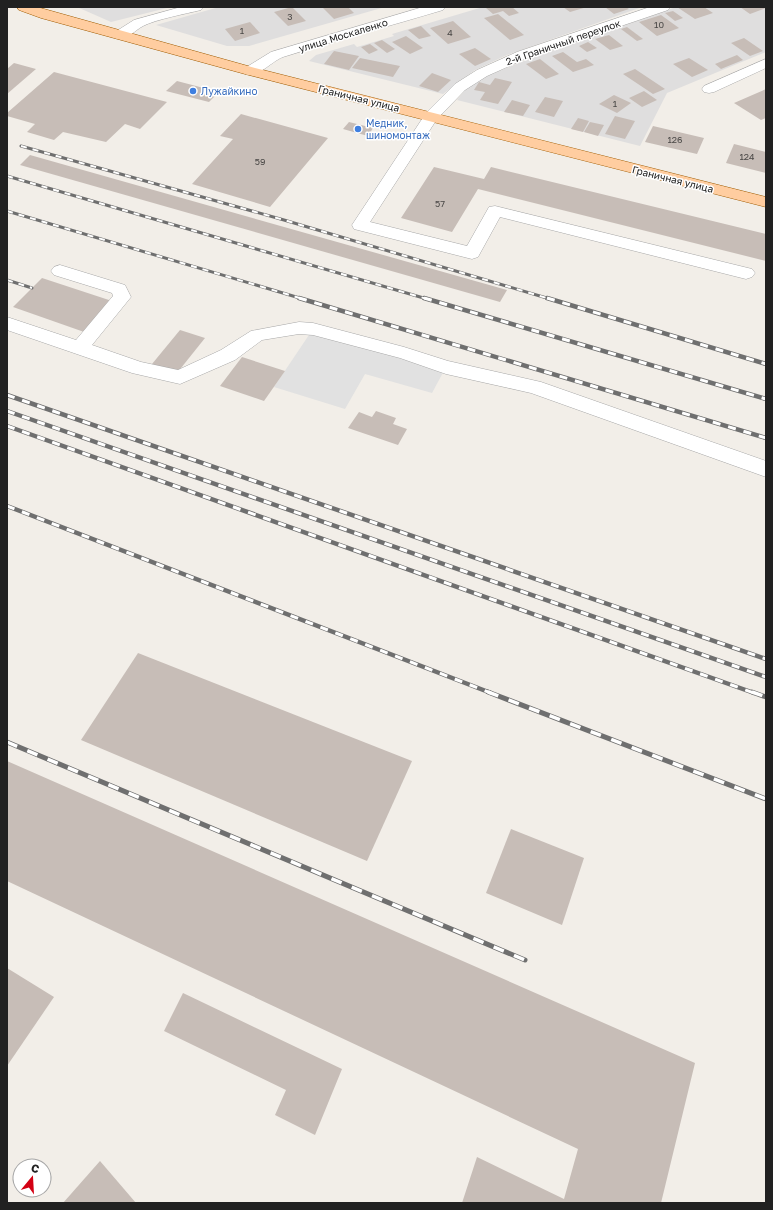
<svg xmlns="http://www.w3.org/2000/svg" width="773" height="1210" font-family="'Golos Text',sans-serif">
<rect width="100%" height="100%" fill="#f2eee8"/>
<!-- residential -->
<g fill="#dfdede">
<polygon points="77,7 171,7 111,22"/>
<polygon points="219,7 385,7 249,46 227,46 156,25"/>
<polygon points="483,7 642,7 507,55 475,70 443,94 309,61 316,55 354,44 357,47 394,36 392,34"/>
<polygon points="676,7 766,7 766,52 667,93 640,146 457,100 467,88 481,78 534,57"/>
</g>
<!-- parking -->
<polygon fill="#e1e1e1" points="313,329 446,367 432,393 365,374 345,409 274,387"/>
<!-- building -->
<g fill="#c7bdb7">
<polygon points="292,7 306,21 288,26 274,12"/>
<polygon points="322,7 348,7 354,13 334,19"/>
<polygon points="489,7 512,7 519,13 509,16 503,11 493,14 486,8"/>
<polygon points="563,7 587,7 570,12"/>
<polygon points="605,7 626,7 629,9 614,14"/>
<polygon points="677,7 704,7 713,13 695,19"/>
<polygon points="740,7 764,7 766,8 750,14"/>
<polygon points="673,11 683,18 675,21 665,13"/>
<polygon points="498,14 524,35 510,40 484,18"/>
<polygon points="661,15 679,28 657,36 639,22"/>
<polygon points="453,21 471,37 448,44 430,28"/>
<polygon points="250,22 260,33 235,41 225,29"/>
<polygon points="421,26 431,36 419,39 408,30"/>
<polygon points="627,27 643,39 637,41 621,29"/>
<polygon points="609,35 623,46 610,50 595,39"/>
<polygon points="406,36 423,48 410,54 392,42"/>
<polygon points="744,38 763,51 750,56 731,43"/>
<polygon points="382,40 395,49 387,53 374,43"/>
<polygon points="588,42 597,48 587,52 579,46"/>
<polygon points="370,44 378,50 369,54 361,47"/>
<polygon points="475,48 491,59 475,66 459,54"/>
<polygon points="334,51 359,56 349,70 324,64"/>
<polygon points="563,52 577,62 586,59 594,65 573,72 552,56"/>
<polygon points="737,55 743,60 721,69 715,64"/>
<polygon points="360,58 400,66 393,77 352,68"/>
<polygon points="689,58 708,70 692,77 673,64"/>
<polygon points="540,59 559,74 546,79 526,64"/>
<polygon points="14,63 36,69 7,94 7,69"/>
<polygon points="635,69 665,89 653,94 623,74"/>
<polygon points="54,72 167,102 140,129 125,124 106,142 63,132 54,140 27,132 35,124 7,116 7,113"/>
<polygon points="432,73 451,80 438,92 419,86"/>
<polygon points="495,78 512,82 498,104 480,100 485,92 474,90 479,82 490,85"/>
<polygon points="177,81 219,92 209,102 166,91"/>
<polygon points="766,89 766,118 761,120 734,103"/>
<polygon points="644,91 657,100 642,107 629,98"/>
<polygon points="614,95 631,103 617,113 599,104"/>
<polygon points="545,97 563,101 554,117 535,112"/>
<polygon points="512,100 530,105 523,116 504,112"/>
<polygon points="241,114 328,138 270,207 192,184 233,139 220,136"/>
<polygon points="615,116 635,121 625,139 605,134"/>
<polygon points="578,118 589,121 583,132 571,129"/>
<polygon points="349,122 373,128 368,136 343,129"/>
<polygon points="590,122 604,125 598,136 584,132"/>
<polygon points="653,126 704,138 697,154 645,142"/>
<polygon points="734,144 766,152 766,173 726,163"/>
<polygon points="30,155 507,290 500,302 20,165"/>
<polygon points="434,167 484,179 491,167 766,234 766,261 478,189 452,232 401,218"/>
<polygon points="42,278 115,302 87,333 13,307"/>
<polygon points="180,330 205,338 177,373 152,364"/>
<polygon points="242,357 285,371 264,401 220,386"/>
<polygon points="376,411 396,418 393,424 407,429 398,445 348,428 359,412 372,417"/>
<polygon points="138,653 412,761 367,861 81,740"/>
<polygon points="7,761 695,1063 661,1203 462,1203 477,1157 564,1199 578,1149 7,881"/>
<polygon points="511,829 584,858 562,925 486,893"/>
<polygon points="7,968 54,997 7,1066"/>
<polygon points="183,993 342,1069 315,1135 275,1115 286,1090 164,1031"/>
<polygon points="100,1161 136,1203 63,1203"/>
</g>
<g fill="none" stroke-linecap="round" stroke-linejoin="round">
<!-- minor casing -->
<g stroke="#a8a8a8" stroke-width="1">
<g id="minor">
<path d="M 181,7 L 203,7 L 201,10 C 185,14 157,19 143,26 C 134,31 126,41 115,38 L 113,35 L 115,32 L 134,20 Z"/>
<path d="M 423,7 L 445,7 L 443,10 C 390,26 336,40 283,57 C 270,62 259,78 245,74 L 243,71 L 245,68 L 271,52 Z"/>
<polygon points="650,7 670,7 668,10 527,58 487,76 465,90 437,119 370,222 467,246 489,207 495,206 752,269 755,273 752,277 746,279 500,217 478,257 472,259 354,229 352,225 426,113 455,84 477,70 517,52"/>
<polygon points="766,59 766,68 714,92 709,93 704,92 702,89 704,86"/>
<polygon points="60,265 125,285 131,297 92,345 141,362 178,370 221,350 251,331 299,322 313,323 404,347 448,361 541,382 766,461 766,477 531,393 446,374 400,358 313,335 299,334 262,340 235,360 180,384 132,373 7,330 7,317 76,340 113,296 112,293 54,275 51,271 54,267"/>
</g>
</g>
<!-- major casing -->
<g stroke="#9f5b00" stroke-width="1">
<polygon id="major" points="17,7 37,7 255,68 766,197 766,207 245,74 41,18 19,10"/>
</g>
<!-- minor -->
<use href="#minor" fill="#fff" fill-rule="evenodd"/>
<!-- major -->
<use href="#major" fill="#ffcda0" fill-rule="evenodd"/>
<!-- rail-far2 casing -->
<g stroke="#6f6f6f" stroke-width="3">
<g id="rail-far2">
<polyline points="21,146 284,220 550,299"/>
<polyline points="7,176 427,299"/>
<polyline points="7,211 303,299"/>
<polyline points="7,280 32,288"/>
</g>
</g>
<!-- rail-far1 casing -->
<g stroke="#6f6f6f" stroke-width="4.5">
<g id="rail-far1">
<polyline points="299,298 766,438"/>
<polyline points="424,298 766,399"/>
<polyline points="547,298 766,364"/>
<polyline points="7,395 766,659"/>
<polyline points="7,411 766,677"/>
<polyline points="7,426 754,693"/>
<polyline points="7,506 491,693"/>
</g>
</g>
<!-- rail casing -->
<g stroke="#6f6f6f" stroke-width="5">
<g id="rail">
<polyline points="488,692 766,799"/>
<polyline points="752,692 766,697"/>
<polyline points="7,742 525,960"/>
</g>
</g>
<!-- rail-far2 -->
<use href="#rail-far2" stroke="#fff" stroke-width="2" stroke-dasharray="6" stroke-linecap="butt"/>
<!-- rail-far1 -->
<use href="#rail-far1" stroke="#fff" stroke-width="3" stroke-dasharray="8" stroke-linecap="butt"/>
<!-- rail -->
<use href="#rail" stroke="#fff" stroke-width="3.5" stroke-dasharray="11" stroke-linecap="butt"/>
</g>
<!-- markers -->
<g fill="#3f7fe0" stroke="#fff" stroke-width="1.5">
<circle cx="193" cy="91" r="4"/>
<circle cx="358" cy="129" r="4"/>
</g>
<g text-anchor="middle" stroke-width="3" stroke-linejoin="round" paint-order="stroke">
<!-- far-number labels -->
<g font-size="9" fill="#4a4846">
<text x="290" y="20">3</text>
<text x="659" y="28">10</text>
<text x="242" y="34">1</text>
<text x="450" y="36">4</text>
<text x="615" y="107">1</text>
<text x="675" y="143">126</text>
<text x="747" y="160">124</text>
<text x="260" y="165">59</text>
<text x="440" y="207">57</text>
</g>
<!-- far-street labels -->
<g font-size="10" fill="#212121" stroke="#fff">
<text transform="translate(343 35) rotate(-17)" y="4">улица Москаленко</text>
<text transform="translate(563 42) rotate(-19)" y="4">2-й Граничный переулок</text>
<text transform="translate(359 98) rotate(14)" y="4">Граничная улица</text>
<text transform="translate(673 179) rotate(14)" y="4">Граничная улица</text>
</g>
<!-- far-shop labels -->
<g font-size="10" fill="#366cbe" stroke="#fff" text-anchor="start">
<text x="201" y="95">Лужайкино</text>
<text x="366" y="127">Медник,<tspan x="366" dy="12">шиномонтаж</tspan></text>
</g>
</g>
<!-- border -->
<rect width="773" height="1210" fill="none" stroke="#212121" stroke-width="16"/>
<!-- north arrow -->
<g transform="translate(32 1178) rotate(18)"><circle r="19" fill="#ffffff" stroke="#a6a6a6"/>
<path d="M0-3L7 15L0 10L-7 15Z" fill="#d30013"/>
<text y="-6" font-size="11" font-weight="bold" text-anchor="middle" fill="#212121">С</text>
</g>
</svg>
